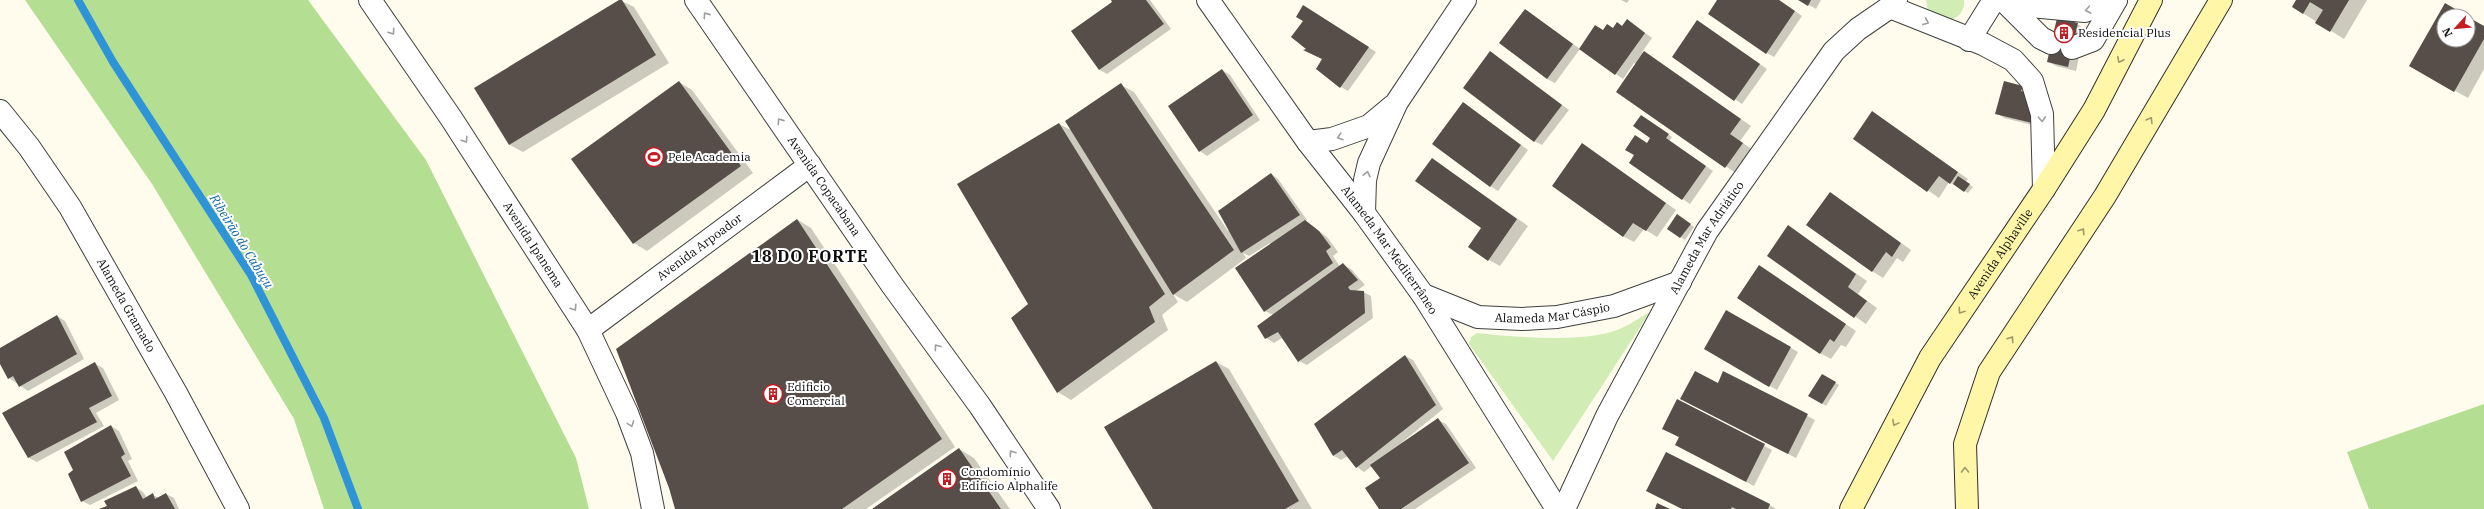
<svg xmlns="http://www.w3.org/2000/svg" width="2484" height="509" font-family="'IBM Plex Serif',serif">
<rect width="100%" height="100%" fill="#fffced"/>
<!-- green -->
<g fill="#d1ecb4">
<path d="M 1926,0 L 1964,0 C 1965,11 1959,17 1949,21 L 1928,11 Z"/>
<path d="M 1650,312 L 1553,461 L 1469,344 L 1471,337 L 1477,333 C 1512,337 1585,343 1617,330 C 1628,326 1639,318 1650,312 Z"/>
</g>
<!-- forest -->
<g fill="#b4de92">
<polygon points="25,0 308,0 426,160 576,458 589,509 324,509 294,419 152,184"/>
<polygon points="2484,404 2484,509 2369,509 2347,452"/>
</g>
<!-- shadow -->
<g fill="#0003">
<polygon points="620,0 634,7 669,63 523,152 510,145 476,88"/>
<polygon points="1112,0 1150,0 1171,29 1107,74 1100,70"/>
<polygon points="1621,0 1629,0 1627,3"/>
<polygon points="1718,0 1779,0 1802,16 1774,57 1767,53"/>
<polygon points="1800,0 1821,0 1816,9"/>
<polygon points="2297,0 2367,0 2344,39 2293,7"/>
<polygon points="2445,5 2465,16 2444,16 2444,40 2468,40 2468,18 2484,27 2484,69 2468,98 2411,66"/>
<polygon points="1525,10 1580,49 1596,27 1603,31 1635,25 1652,38 1642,52 1751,126 1740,141 1753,150 1737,174 1617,91 1636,64 1634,63 1623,79 1580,49 1555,83 1547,79"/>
<polygon points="1312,11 1376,52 1348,91 1341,87 1323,59 1305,51 1308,49"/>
<polygon points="2077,24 2085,29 2076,71 2056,66 2048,61"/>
<polygon points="1705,26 1767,69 1742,104 1673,57"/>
<polygon points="1491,53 1569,110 1542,145 1534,141"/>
<polygon points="1222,70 1230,75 1260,120 1207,156 1200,151"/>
<polygon points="679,82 692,90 753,173 647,251 634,243"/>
<polygon points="1121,85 1134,92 1228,231 1271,174 1278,179 1307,220 1305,221 1327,237 1338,252 1333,256 1340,267 1343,265 1351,269 1365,285 1356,291 1363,292 1371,296 1373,318 1307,365 1299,361 1282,338 1274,343 1266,338 1273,315 1265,311 1270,243 1249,256 1243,253 1246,258 1187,302 1173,294 1178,302 1162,315 1168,330 1071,400 1058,392 1030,304 1059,124 1073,131"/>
<polygon points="2023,87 2040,127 2004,118 1997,113"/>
<polygon points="1463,103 1528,150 1498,191 1490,186"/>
<polygon points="1645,119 1672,137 1669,141 1713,171 1690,204 1630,162 1652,138"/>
<polygon points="1883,119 1968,179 1966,182 1973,187 1968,193 1949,182 1939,198 1854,139"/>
<polygon points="1582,144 1676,210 1657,237 1644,229 1634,242 1623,236"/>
<polygon points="1432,159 1528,226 1500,266 1489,260 1483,228"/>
<polygon points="1841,200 1911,250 1903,262 1897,258 1883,278 1872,271"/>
<polygon points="1681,218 1694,227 1685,240 1669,228"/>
<polygon points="798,220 811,228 955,447 866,509 676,509"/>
<polygon points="1788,227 1867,281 1858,294 1877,308 1866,324 1768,255"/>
<polygon points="1760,266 1856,331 1846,347 1841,345 1831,359 1820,353"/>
<polygon points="1726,311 1798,352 1777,390 1705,349"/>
<polygon points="57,316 65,321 84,359 28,391 9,378 0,361 0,349"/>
<polygon points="1405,356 1413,360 1443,409 1400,444 1438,420 1446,424 1476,468 1415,509 1380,509 1381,479 1372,466 1364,472 1357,467 1348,456 1341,460 1334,456"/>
<polygon points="1216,362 1229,369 1312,509 1154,509"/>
<polygon points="95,364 103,368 119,400 96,413 104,426 37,462 29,458 4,413"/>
<polygon points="1724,372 1815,420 1796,458 1689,403 1718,384"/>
<polygon points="1823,375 1839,385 1826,406 1810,395"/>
<polygon points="1677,401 1772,450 1754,486 1684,449 1680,438 1671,433"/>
<polygon points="111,426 119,431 132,459 128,461 138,481 90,505 82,501 74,470"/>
<polygon points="959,449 974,458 1010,509 873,509"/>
<polygon points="1666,453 1770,505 1776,509 1683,509"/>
<polygon points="136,487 143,492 147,498 153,495 159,498 166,494 174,498 179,509 102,509"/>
</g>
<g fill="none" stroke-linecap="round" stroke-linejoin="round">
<!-- stream -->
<polyline stroke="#2f93d7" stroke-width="8" points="78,0 113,62 251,275 324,418 358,509"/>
</g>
<!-- building -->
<g fill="#574e49">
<polygon points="619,0 622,0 656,55 509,145 474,88"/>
<polygon points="1111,0 1146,0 1164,24 1099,70 1071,31 1112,2"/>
<polygon points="1717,0 1779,0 1795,11 1766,54 1708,14"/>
<polygon points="1798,0 1811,0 1808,6"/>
<polygon points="2296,0 2349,0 2330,32 2315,23 2323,10 2310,2 2303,14 2292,7"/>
<polygon points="2445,3 2467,16 2444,16 2444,40 2468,40 2468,17 2484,26 2484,39 2454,92 2409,66"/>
<polygon points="1303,5 1369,47 1340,88 1316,69 1322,59 1303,50 1306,49 1291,37 1303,21 1296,17"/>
<polygon points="1525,9 1573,44 1547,79 1499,43"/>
<polygon points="2057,18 2078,23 2068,67 2047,62"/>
<polygon points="1627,19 1645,33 1615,75 1579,49 1595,25 1603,30 1607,24 1613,28 1617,22 1622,26"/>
<polygon points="1697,20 1760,64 1734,101 1672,57"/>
<polygon points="1490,51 1562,105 1534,142 1463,88"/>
<polygon points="1644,51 1741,119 1730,134 1743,143 1725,168 1616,92"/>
<polygon points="1222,69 1253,115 1199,152 1168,106"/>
<polygon points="679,81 741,166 633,244 571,159"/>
<polygon points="2004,81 2023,86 2021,91 2031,94 2032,123 1995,114"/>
<polygon points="1121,83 1234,250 1173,295 1065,121"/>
<polygon points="1463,102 1521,145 1490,187 1432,144"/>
<polygon points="1872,111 1958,172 1950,184 1939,176 1927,192 1853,139"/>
<polygon points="1641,115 1669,134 1666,138 1706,166 1682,200 1629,163 1634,155 1625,150 1635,135 1647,143 1650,138 1633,126"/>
<polygon points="1059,123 1165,294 1149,307 1155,322 1057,393 1011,318 1028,304 957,184"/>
<polygon points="1582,143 1666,203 1646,231 1633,223 1623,237 1552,186"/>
<polygon points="1432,158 1517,219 1488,261 1468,247 1481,228 1415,181"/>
<polygon points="1271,173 1300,215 1241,253 1218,211"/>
<polygon points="1958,176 1970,184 1964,192 1953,184"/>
<polygon points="1830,192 1901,243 1892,257 1886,252 1872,272 1806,225"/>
<polygon points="1677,214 1691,224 1680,238 1667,229"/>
<polygon points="797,219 942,439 842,509 675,509 669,488 616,349"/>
<polygon points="1305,220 1319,231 1331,247 1326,251 1333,263 1264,312 1235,268"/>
<polygon points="1788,225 1856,274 1848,287 1867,301 1854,318 1767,256"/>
<polygon points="1343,263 1358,280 1348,287 1350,290 1364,291 1365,313 1298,362 1278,332 1265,339 1257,326"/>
<polygon points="1759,265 1846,324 1834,342 1830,339 1820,354 1737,298"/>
<polygon points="1726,310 1791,347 1769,387 1704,349"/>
<polygon points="57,315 77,354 19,387 13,376 8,379 0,364 0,348"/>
<polygon points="1405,355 1436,405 1356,468 1342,450 1333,456 1314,424"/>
<polygon points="1216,361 1299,501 1285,509 1153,509 1104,427"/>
<polygon points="95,362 112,396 89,408 97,422 28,458 2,413"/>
<polygon points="1695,371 1718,383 1723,371 1808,414 1788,454 1680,399"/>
<polygon points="1822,374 1836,382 1822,404 1808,396"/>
<polygon points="1677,399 1765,444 1746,482 1675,445 1679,437 1662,429"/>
<polygon points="1438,418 1469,463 1401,509 1379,509 1365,488 1380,478 1370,465"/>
<polygon points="111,425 125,454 121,457 131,476 81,502 68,474 73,470 64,452"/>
<polygon points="959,448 1001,509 872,509"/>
<polygon points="1666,452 1770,504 1768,509 1736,509 1732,507 1731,509 1682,509 1646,491"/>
<polygon points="136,486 143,499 153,493 155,499 166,493 175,509 99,509 107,506 104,501"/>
<polygon points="1657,503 1670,509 1655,509"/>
</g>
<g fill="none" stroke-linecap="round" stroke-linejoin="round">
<!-- street casing -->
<g stroke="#404040" stroke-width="24">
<g id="street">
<path id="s1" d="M 370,0 L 451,118 L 588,330 L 627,413 L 642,453 L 653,509"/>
<path id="s2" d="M 696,0 L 892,285 L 980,406 L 1049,509"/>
<path id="s3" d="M 1208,0 L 1308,142 L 1364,213 L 1423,295 L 1557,509"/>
<polyline points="2003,0 2041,38 2051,43"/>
<polyline points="2009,4 2085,11 2116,0"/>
<polyline points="1890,7 1983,44 2013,60 2032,81 2042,114 2044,189"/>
<polyline points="1969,40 1994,0"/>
<polyline points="2072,48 2093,40 2116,0"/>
<path id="s4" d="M 0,111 L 29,147 L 70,207 L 176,393 L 238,509"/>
<polyline points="1308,142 1332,139 1369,126 1393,106"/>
<polyline points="1364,213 1365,180 1369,163 1397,102 1465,0"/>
<path id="s5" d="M 1423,295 L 1478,317 L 1522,319 L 1557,317 L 1614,306 L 1680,282"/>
<path id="s6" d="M 588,330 L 810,165"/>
<path id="s7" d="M 1564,509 L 1607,416 L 1707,231 L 1834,51 L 1858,29 L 1890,7 L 1896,0"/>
</g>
</g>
<!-- secondary casing -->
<g stroke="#2f2f2f" stroke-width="24">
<g id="secondary">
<path id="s8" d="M 1851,509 L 1930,358 L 2044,189 L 2094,110 L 2151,0"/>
<polyline points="1967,509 1965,444 1989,372 2105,196 2221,0"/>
</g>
</g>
<!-- street -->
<use href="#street" stroke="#fff" stroke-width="22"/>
<!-- secondary -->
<use href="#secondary" stroke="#fff6a8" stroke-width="22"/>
</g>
<!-- one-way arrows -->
<defs><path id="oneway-chevron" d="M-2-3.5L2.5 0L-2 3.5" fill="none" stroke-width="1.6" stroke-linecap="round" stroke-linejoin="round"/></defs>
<g stroke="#9e9e9e">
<use href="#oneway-chevron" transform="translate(2088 10) rotate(169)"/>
<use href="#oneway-chevron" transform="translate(706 15) rotate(-125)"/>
<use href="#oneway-chevron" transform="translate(1926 22) rotate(23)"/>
<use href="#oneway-chevron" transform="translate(392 32) rotate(56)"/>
<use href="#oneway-chevron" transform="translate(2042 119) rotate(87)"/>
<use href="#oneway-chevron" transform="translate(780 121) rotate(-125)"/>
<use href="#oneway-chevron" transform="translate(1340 137) rotate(163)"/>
<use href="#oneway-chevron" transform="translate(465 140) rotate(57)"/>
<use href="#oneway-chevron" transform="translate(1367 174) rotate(-78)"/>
<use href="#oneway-chevron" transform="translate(574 308) rotate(57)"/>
<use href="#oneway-chevron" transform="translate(937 347) rotate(-126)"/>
<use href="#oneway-chevron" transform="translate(631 424) rotate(70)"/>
<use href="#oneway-chevron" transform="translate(1012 453) rotate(-124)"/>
</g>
<g stroke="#9e996a">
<use href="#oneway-chevron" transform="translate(2120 60) rotate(117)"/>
<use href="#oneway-chevron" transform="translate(2150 120) rotate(-59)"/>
<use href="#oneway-chevron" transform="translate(2082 231) rotate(-57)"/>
<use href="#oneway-chevron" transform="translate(1961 311) rotate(124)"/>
<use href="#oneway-chevron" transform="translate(2011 339) rotate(-57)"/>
<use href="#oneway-chevron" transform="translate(1895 423) rotate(118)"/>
<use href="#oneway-chevron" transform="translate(1965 470) rotate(-91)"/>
</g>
<!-- icons -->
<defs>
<g id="building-ring" transform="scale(1)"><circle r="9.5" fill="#fff" stroke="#c71b22" stroke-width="1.5"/><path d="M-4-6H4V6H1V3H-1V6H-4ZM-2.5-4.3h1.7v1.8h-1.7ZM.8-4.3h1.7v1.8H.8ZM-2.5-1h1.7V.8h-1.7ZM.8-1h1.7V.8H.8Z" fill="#c71b22"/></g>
<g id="stadium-ring" transform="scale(1)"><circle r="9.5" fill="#fff" stroke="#c71b22" stroke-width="1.5"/><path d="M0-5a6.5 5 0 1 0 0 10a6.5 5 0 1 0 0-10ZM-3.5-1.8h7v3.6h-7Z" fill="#c71b22"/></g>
</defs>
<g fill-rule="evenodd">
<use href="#building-ring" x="2064" y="33"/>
<use href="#stadium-ring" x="654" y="157"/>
<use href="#building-ring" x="773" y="394"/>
<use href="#building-ring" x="947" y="479"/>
</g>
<g text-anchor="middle" stroke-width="4" stroke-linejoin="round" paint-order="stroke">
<!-- poi labels -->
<g font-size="12" fill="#0d0d0d" stroke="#fff" text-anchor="start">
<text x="2078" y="37">Residencial Plus</text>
<text x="668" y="161">Pele Academia</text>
<text x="787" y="391">Edificio<tspan x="787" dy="14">Comercial</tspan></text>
<text x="961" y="476">Condomínio<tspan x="961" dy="14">Edifício Alphalife</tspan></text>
</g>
<!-- street labels -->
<g font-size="12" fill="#0d0d0d" stroke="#fff">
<text dy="4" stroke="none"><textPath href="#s2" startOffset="226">Avenida Copacabana</textPath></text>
<text dy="4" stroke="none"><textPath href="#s7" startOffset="307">Alameda Mar Adriático</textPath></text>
<text dy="4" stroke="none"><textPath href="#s1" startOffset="294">Avenida Ipanema</textPath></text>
<text dy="4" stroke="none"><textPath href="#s6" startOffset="139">Avenida Arpoador</textPath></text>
<text dy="4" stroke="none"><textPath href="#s3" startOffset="309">Alameda Mar Mediterrâneo</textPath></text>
<text dy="4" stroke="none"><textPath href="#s8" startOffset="296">Avenida Alphaville</textPath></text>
<text dy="4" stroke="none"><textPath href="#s4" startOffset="232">Alameda Gramado</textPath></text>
<text dy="4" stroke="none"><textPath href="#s5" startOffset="134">Alameda Mar Cáspio</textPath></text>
</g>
<!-- water labels -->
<g font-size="13" font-style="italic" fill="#0d63a8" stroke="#fff">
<text transform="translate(242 241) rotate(58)" y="5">Ribeirão do Cabuçu</text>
</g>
<!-- district labels -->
<g font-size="16" font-weight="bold" letter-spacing="1" fill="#0d0d0d" stroke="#fff">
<text x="810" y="262">18 DO FORTE</text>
</g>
</g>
<!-- north arrow -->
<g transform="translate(2456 28) rotate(243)"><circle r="19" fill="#ffffff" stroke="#9e9e9e"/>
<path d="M0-3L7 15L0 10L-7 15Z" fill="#c71b22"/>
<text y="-6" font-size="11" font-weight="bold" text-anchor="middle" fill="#0d0d0d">N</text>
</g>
</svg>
